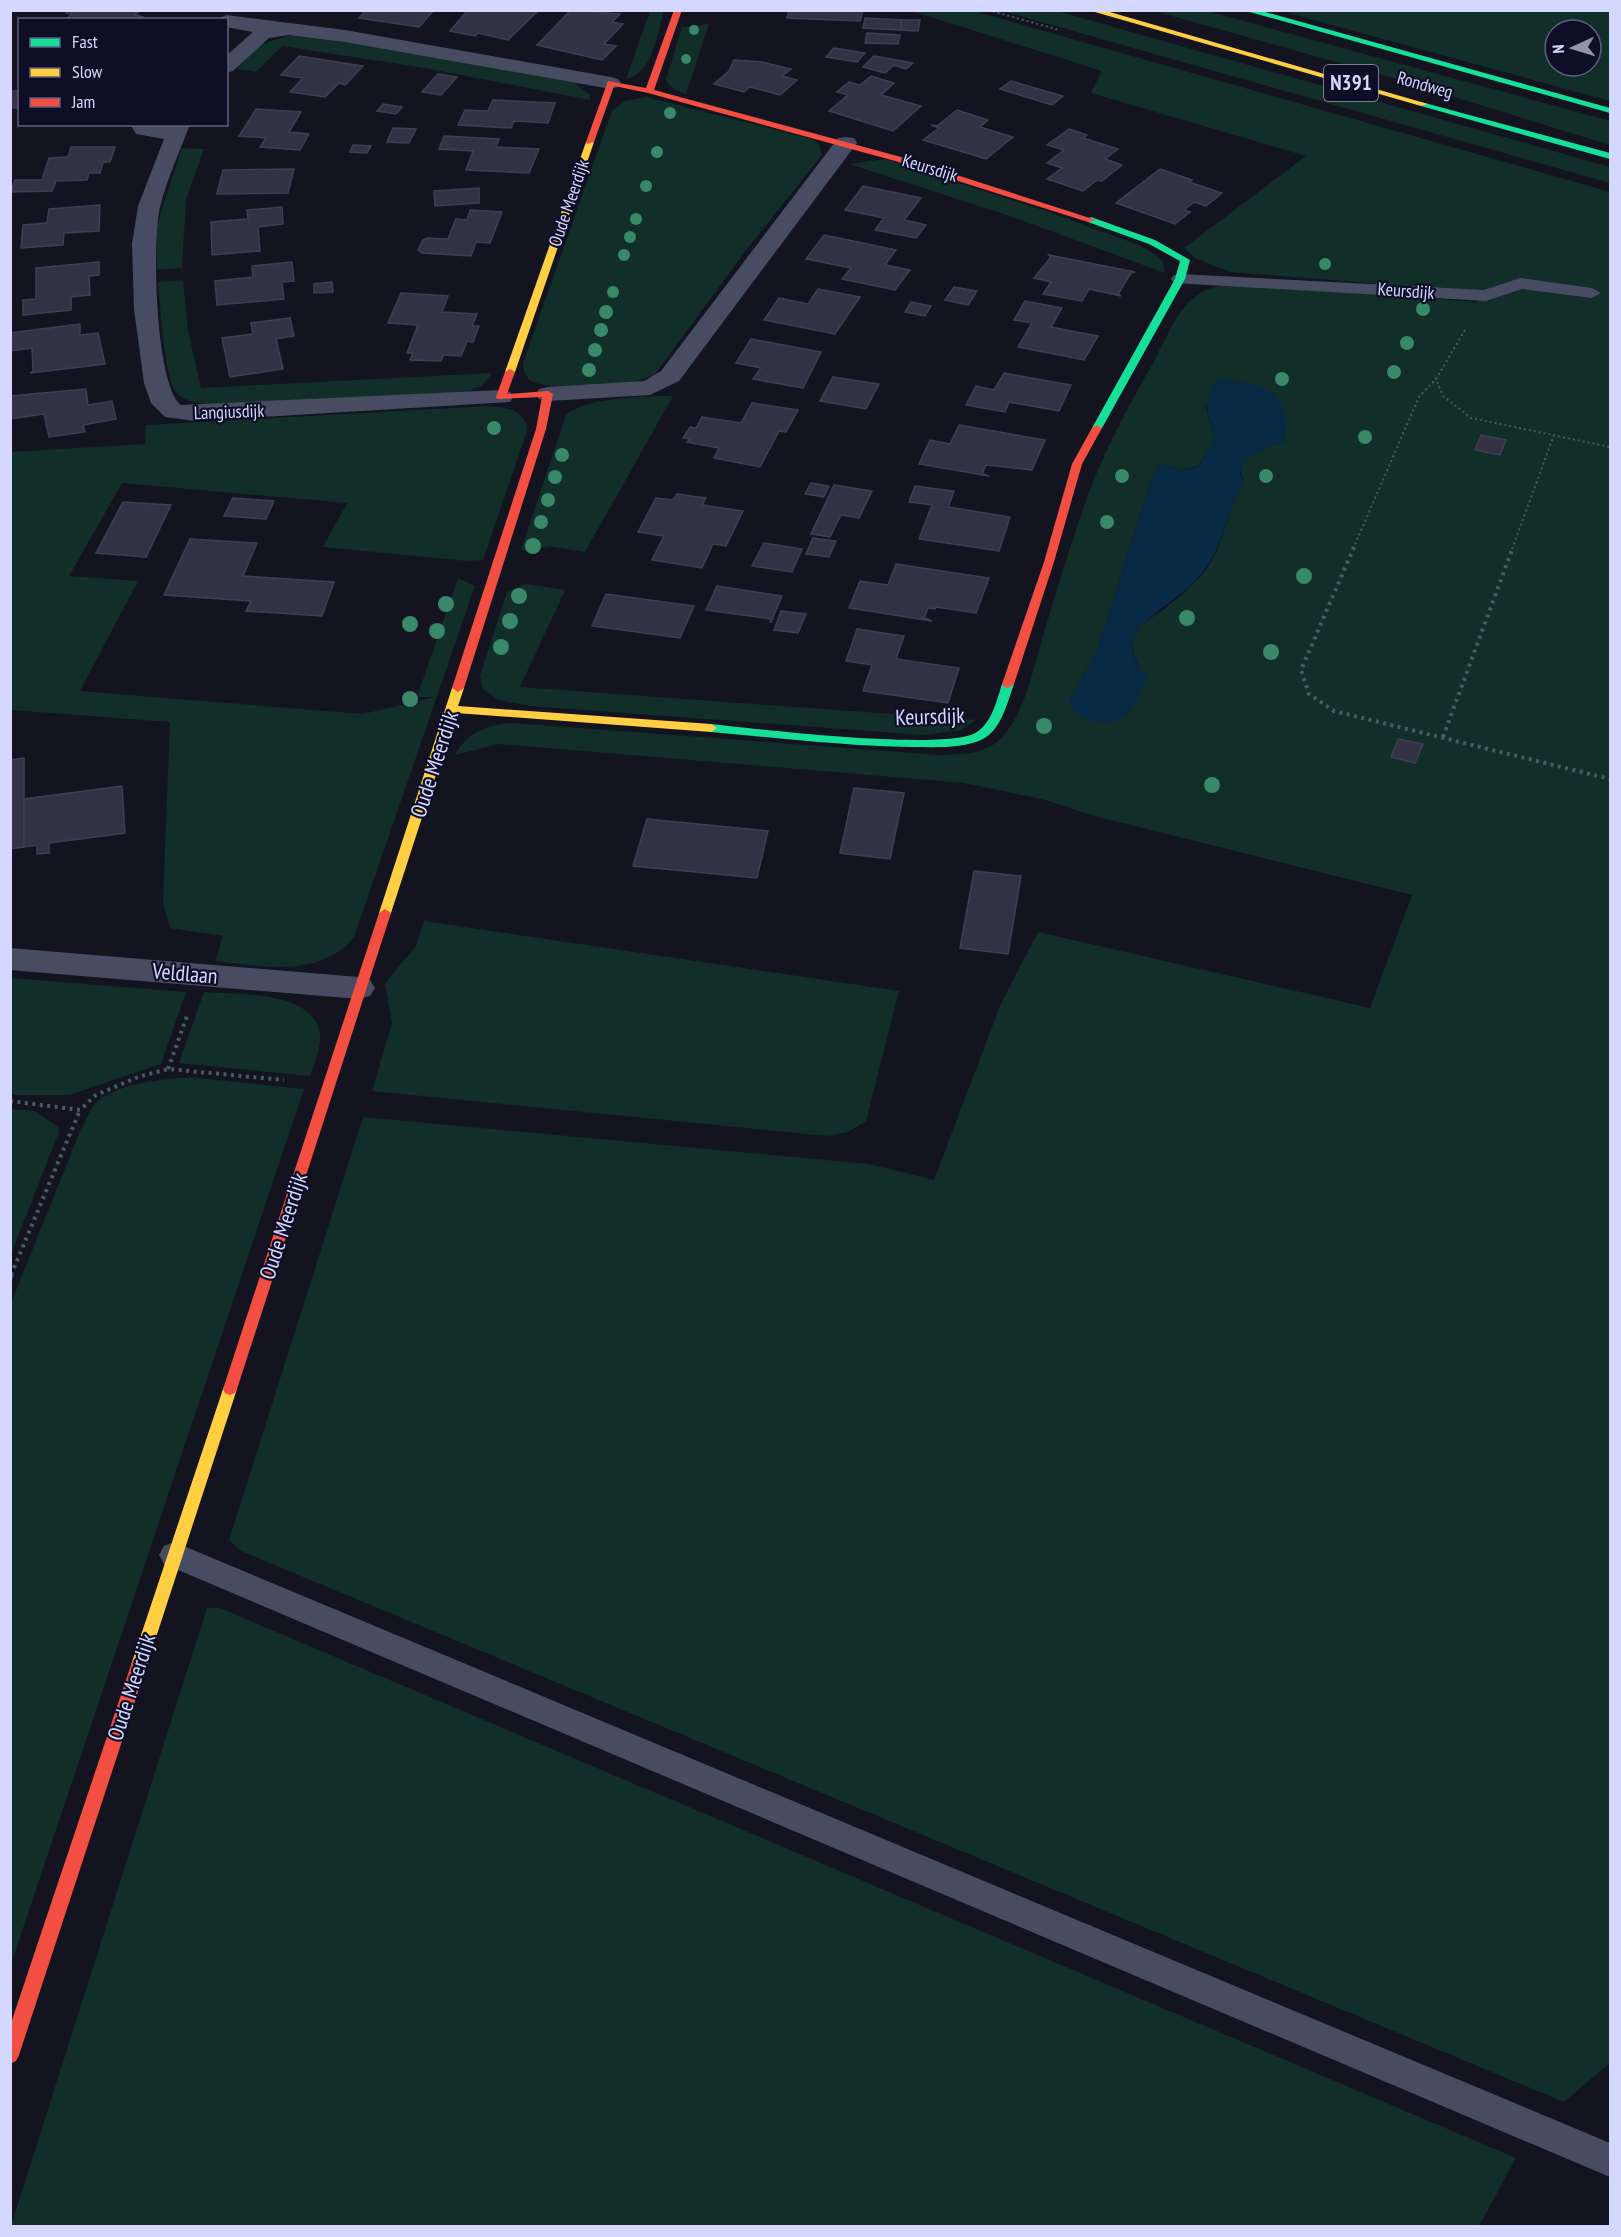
<svg xmlns="http://www.w3.org/2000/svg" width="1621" height="2237" font-family="'PT Sans Narrow',sans-serif">
<rect width="100%" height="100%" fill="#141421"/>
<!-- green -->
<g fill="#112e29" fill-rule="evenodd">
<path d="M 650,11 L 664,11 C 657,33 653,74 626,79 Z"/>
<path d="M 912,11 L 974,11 L 1610,192 L 1610,2063 L 1564,2102 L 241,1551 L 229,1540 L 363,1117 L 869,1164 L 934,1180 L 1000,1006 L 1038,932 L 1370,1008 L 1412,895 L 1094,816 L 1046,800 L 964,783 L 499,744 L 455,755 C 467,732 488,724 513,723 L 940,755 C 963,754 987,755 1003,736 C 1026,709 1033,669 1043,636 C 1056,592 1069,549 1084,506 C 1102,454 1128,407 1155,359 C 1176,321 1184,286 1235,284 L 1477,302 L 1481,292 L 1230,272 L 1195,258 L 1184,248 L 1306,156 L 1091,93 L 1102,71 ZM 1205,406 L 1286,441 C 1268,448 1232,456 1243,481 C 1228,509 1225,540 1208,567 C 1197,582 1182,595 1168,606 C 1156,616 1140,622 1134,637 C 1129,650 1136,661 1142,672 L 1069,702 L 1098,649 L 1153,475 L 1162,464 L 1181,470 L 1198,466 L 1216,439 Z"/>
<polygon points="1003,11 1057,11 1610,167 1610,183"/>
<polygon points="1154,11 1207,11 1610,121 1610,145 1383,75"/>
<path d="M 1282,11 L 1610,11 L 1610,101 L 1303,17 ZM 1555,30 L 1591,30 L 1591,66 L 1555,66 Z"/>
<path d="M 709,24 L 686,94 C 679,92 668,87 666,79 L 682,27 Z"/>
<polygon points="288,36 306,36 396,49 573,82 590,95 590,100 425,68 282,46 256,72 237,69 261,44"/>
<path d="M 646,97 L 812,139 L 819,144 L 822,155 L 747,249 L 656,373 C 639,387 548,393 530,380 C 525,375 523,370 523,363 L 612,111 L 625,101 Z"/>
<polygon points="182,148 204,149 186,199 182,268 157,270 157,225"/>
<polygon points="885,159 1043,210 1139,245 1156,255 1163,262 1165,273 1010,216 849,164"/>
<path d="M 183,280 L 188,331 L 201,388 L 492,373 L 483,385 L 464,393 L 210,405 C 199,403 184,402 176,392 C 165,381 160,302 158,282 Z"/>
<path d="M 673,396 L 585,552 L 549,546 L 531,551 L 521,550 L 566,415 C 587,397 646,396 673,396 Z"/>
<path d="M 488,406 C 505,407 527,410 527,431 L 483,560 L 467,561 L 323,547 L 347,503 L 122,483 L 69,576 L 138,581 L 80,691 L 363,714 L 436,697 L 417,697 L 458,578 L 475,586 L 354,937 C 321,979 261,966 215,961 L 223,936 L 170,928 L 163,903 L 170,722 L 11,710 L 11,452 L 145,444 L 146,425 Z"/>
<polygon points="525,584 565,590 520,687 976,720 961,730 924,735 530,706 499,700 483,689 480,676 507,592"/>
<polygon points="424,921 899,991 866,1121 848,1132 827,1136 372,1091 392,1023 385,983 416,946"/>
<polygon points="10,978 11,978 186,992 161,1064 69,1095 15,1095 10,1092"/>
<path d="M 204,992 C 236,995 317,990 320,1036 C 321,1049 314,1064 310,1076 L 179,1063 Z"/>
<path d="M 189,1077 L 304,1089 L 11,1964 L 11,1303 L 81,1129 C 86,1121 89,1111 95,1104 C 112,1084 164,1079 189,1077 Z"/>
<polygon points="11,1109 35,1111 58,1127 59,1132 11,1254"/>
<polygon points="207,1608 220,1608 1516,2158 1479,2226 11,2226"/>
</g>
<!-- water -->
<path fill="#082a44" d="M 1218,380 C 1243,381 1275,384 1284,411 C 1287,420 1285,432 1286,441 C 1268,448 1243,453 1240,474 L 1243,481 C 1225,515 1224,550 1196,580 C 1180,599 1140,618 1133,640 C 1129,654 1138,668 1148,676 C 1142,687 1136,705 1127,714 C 1110,729 1076,722 1069,702 L 1098,649 L 1153,475 L 1162,464 L 1181,470 L 1198,467 L 1215,439 C 1210,409 1198,407 1218,380 Z"/>
<!-- building -->
<g fill="#323244" stroke="#3e3f56" stroke-width="1.5">
<polygon points="70,10 141,10 135,15 143,17 140,20 65,20 72,14 66,13"/>
<polygon points="366,10 434,10 419,27 359,18"/>
<polygon points="468,10 539,10 508,40 478,33 475,36 450,31"/>
<polygon points="571,10 620,14 612,22 623,24 604,44 616,46 602,60 537,45"/>
<polygon points="789,10 863,10 860,21 787,18"/>
<polygon points="865,18 902,20 900,30 863,28"/>
<polygon points="902,20 920,20 918,31 900,30"/>
<polygon points="867,33 900,35 898,44 865,43"/>
<polygon points="834,48 865,53 857,62 826,57"/>
<polygon points="299,56 363,66 345,85 339,83 325,97 290,92 303,78 281,75"/>
<polygon points="874,56 913,63 906,69 894,65 885,73 863,67"/>
<polygon points="734,60 762,62 791,69 782,76 797,80 780,95 750,87 744,92 714,84 729,71"/>
<polygon points="438,74 457,77 441,95 422,92"/>
<polygon points="871,76 894,83 881,95 921,106 893,131 829,111 848,95 837,92 849,82 860,85"/>
<polygon points="1011,81 1063,96 1052,105 1000,89"/>
<polygon points="11,91 20,91 20,108 10,108"/>
<polygon points="493,100 555,103 548,123 514,121 511,128 458,125 465,110 488,111"/>
<polygon points="383,104 402,107 396,114 377,111"/>
<polygon points="256,109 301,112 289,132 309,134 300,150 260,147 266,138 239,136"/>
<polygon points="957,110 988,120 980,127 1013,137 986,159 923,140 939,128 931,125 937,126"/>
<polygon points="393,128 416,129 409,143 387,142"/>
<polygon points="1069,129 1087,135 1083,138 1118,149 1105,159 1122,165 1102,181 1097,180 1083,191 1047,179 1062,168 1047,163 1064,150 1047,145"/>
<polygon points="444,136 499,139 496,147 539,149 529,173 466,170 473,151 439,149"/>
<polygon points="353,145 371,146 367,153 350,152"/>
<polygon points="71,147 115,147 110,162 103,162 100,173 89,173 87,180 56,181 52,191 11,192 15,180 42,180 49,158 68,157"/>
<polygon points="294,169 288,193 217,194 223,170"/>
<polygon points="1160,169 1192,180 1189,182 1222,193 1206,206 1194,202 1184,210 1190,212 1175,224 1116,203"/>
<polygon points="863,186 921,198 904,220 926,225 916,238 875,230 884,218 845,210"/>
<polygon points="479,188 479,203 435,206 434,191"/>
<polygon points="100,205 99,231 64,233 63,245 21,248 23,225 47,223 49,209"/>
<polygon points="282,207 283,224 258,227 260,251 212,255 211,222 248,219 247,210"/>
<polygon points="470,210 502,212 490,243 476,242 471,256 422,253 418,250 423,240 427,238 448,239 456,219 467,220"/>
<polygon points="824,235 896,250 885,265 910,270 895,290 842,279 851,268 806,259"/>
<polygon points="1049,255 1135,272 1131,273 1118,294 1121,296 1089,289 1082,301 1043,294 1051,282 1034,278 1051,257"/>
<polygon points="99,262 99,275 89,276 90,295 71,297 71,310 23,315 23,300 36,299 36,268"/>
<polygon points="292,262 294,281 282,282 284,299 217,305 215,281 253,277 252,266"/>
<polygon points="332,282 333,292 314,293 314,284"/>
<polygon points="954,287 977,291 968,305 945,300"/>
<polygon points="818,289 860,297 835,334 764,320 779,298 808,304"/>
<polygon points="401,293 448,296 442,312 477,314 472,326 479,326 473,342 467,341 461,356 443,355 441,361 410,360 413,353 407,353 418,325 388,323"/>
<polygon points="1025,301 1062,308 1051,327 1098,336 1084,360 1018,347 1032,323 1014,320"/>
<polygon points="911,302 931,306 925,316 905,312"/>
<polygon points="290,318 294,336 276,339 283,369 230,377 222,338 253,334 251,323"/>
<polygon points="80,324 80,335 98,333 105,364 30,373 33,371 32,348 10,351 10,333"/>
<polygon points="751,339 821,352 803,388 753,379 761,368 736,363"/>
<polygon points="1004,373 1071,385 1059,411 1009,402 1005,412 966,405 976,386 994,390"/>
<polygon points="833,377 879,384 866,409 820,401"/>
<polygon points="86,389 88,405 112,401 116,419 83,425 85,432 49,437 44,414 10,419 10,396"/>
<polygon points="752,403 798,410 786,432 779,431 760,467 714,458 719,448 687,442 690,439 683,438 690,427 696,428 702,417 741,423"/>
<polygon points="959,425 1045,440 1032,470 986,465 982,474 989,476 919,464 930,440 950,444"/>
<polygon points="1481,435 1506,440 1500,455 1475,450"/>
<polygon points="811,483 829,486 824,497 805,494"/>
<polygon points="834,485 872,491 859,518 841,515 830,537 811,534"/>
<polygon points="915,486 954,491 948,507 1010,517 999,551 919,539 932,505 909,502"/>
<polygon points="677,494 706,498 702,505 743,511 726,546 713,544 702,568 652,560 664,536 638,532 656,498 673,500"/>
<polygon points="233,498 274,501 266,519 224,516"/>
<polygon points="123,502 171,505 146,557 96,553"/>
<polygon points="813,538 836,541 829,557 806,554"/>
<polygon points="190,539 257,543 243,576 334,582 322,616 246,611 251,601 164,595"/>
<polygon points="764,543 802,549 792,572 752,566"/>
<polygon points="896,564 989,578 976,613 936,607 935,609 928,608 924,618 932,621 849,608 860,581 888,585"/>
<polygon points="717,586 782,596 771,622 770,622 771,619 706,610"/>
<polygon points="606,594 694,606 680,638 592,626"/>
<polygon points="781,611 806,614 798,633 774,630"/>
<polygon points="857,629 904,636 896,659 959,668 948,703 863,691 872,665 846,661"/>
<polygon points="1398,739 1423,744 1415,763 1391,757"/>
<polygon points="24,758 24,847 10,849 10,760"/>
<polygon points="122,786 125,833 49,843 49,853 37,854 37,845 24,847 24,799"/>
<polygon points="854,788 904,793 890,859 840,853"/>
<polygon points="647,819 768,831 757,878 633,866"/>
<polygon points="974,871 1021,876 1008,954 960,948"/>
</g>
<g fill="none" stroke-linecap="round" stroke-linejoin="round">
<!-- path-far2 -->
<g stroke="#465b64" stroke-width="2" stroke-dasharray="2 3" stroke-linecap="butt">
<polyline points="988,10 1059,30"/>
<polyline points="1465,330 1436,379 1443,396 1471,418 1610,447"/>
<polyline points="1353,549 1419,397 1436,379"/>
<polyline points="1512,549 1554,435"/>
</g>
<!-- path-far1 -->
<g stroke="#465b64" stroke-width="4" stroke-dasharray="3 4.5" stroke-linecap="butt">
<polyline points="1354,547 1301,670 1309,694 1334,711 1610,779"/>
<polyline points="1443,737 1513,547"/>
<polyline points="168,1069 187,1016"/>
<polyline points="10,1101 80,1110 96,1095 138,1077 168,1069 284,1080"/>
<polyline points="11,1275 80,1110"/>
</g>
<!-- path -->
<polyline stroke="#465b64" stroke-width="4.5" stroke-dasharray="4 5" stroke-linecap="butt" points="10,1278 12,1274"/>
<!-- lane -->
<g fill="#484c62" fill-rule="evenodd">
<polygon points="1180,274 1484,290 1520,278 1592,288 1601,293 1592,298 1522,289 1486,301 1174,283 1171,279 1174,275"/>
<polygon points="174,1542 1610,2143 1610,2177 164,1564 159,1555 164,1546"/>
</g>
<!-- street -->
<g fill="#484c62" fill-rule="evenodd">
<polygon points="226,15 345,30 611,77 618,79 621,83 618,87 611,89 345,42 289,35 269,38 233,71 226,73 226,56 253,32 226,27 226,20 217,20"/>
<path d="M 130,124 L 190,124 C 180,151 167,179 160,207 C 152,241 155,384 181,405 L 501,390 L 510,392 L 513,397 L 510,402 L 195,421 L 165,417 L 151,403 L 144,383 L 134,309 L 132,244 L 138,206 L 164,139 L 136,134 Z"/>
<polygon points="846,137 854,138 857,143 679,381 650,395 548,401 539,399 536,394 539,389 548,387 644,381 661,371 838,138"/>
<polygon points="10,948 359,977 370,980 375,988 370,996 359,999 10,970"/>
</g>
<!-- fast -->
<g fill="#16e098" fill-rule="evenodd">
<polygon points="1243,10 1258,10 1610,108 1610,113"/>
<polygon points="1421,102 1610,153 1610,159 1421,106"/>
<polygon points="1091,217 1155,240 1190,260 1185,279 1102,428 1097,431 1092,428 1175,279 1180,261 1149,244 1088,222 1086,220"/>
<path d="M 1008,680 L 1014,684 C 1008,701 1001,730 983,739 C 963,749 934,747 911,747 C 844,746 778,738 711,732 L 705,728 L 711,724 C 756,729 947,752 977,732 C 992,722 997,700 1002,684 Z"/>
</g>
<!-- slow -->
<g fill="#ffcf43" fill-rule="evenodd">
<polygon points="1088,10 1103,10 1428,104 1421,106"/>
<polygon points="590,139 594,142 515,372 510,375 506,374 505,372 586,142"/>
<polygon points="458,684 464,688 458,706 711,724 717,728 711,732 456,713 391,913 389,916 381,916 379,913 452,688"/>
<polygon points="230,1383 235,1385 237,1389 147,1665 145,1670 139,1672 133,1670 131,1665 223,1389 225,1385"/>
</g>
<!-- jam -->
<g fill="#f24e42" fill-rule="evenodd">
<polygon points="674,10 682,10 654,90 901,157 1096,220 1088,222 895,161 648,93 614,86 594,142 587,144 586,142 608,81 646,88"/>
<polygon points="510,369 515,372 507,394 548,391 553,394 546,429 464,688 458,692 452,688 536,429 542,397 497,399 496,397 505,372"/>
<polygon points="1097,425 1102,428 1082,464 1054,562 1014,684 1008,688 1004,687 1002,684 1044,562 1072,464 1092,428"/>
<polygon points="385,909 391,913 237,1389 235,1393 230,1395 225,1393 223,1389 379,913"/>
<polygon points="139,1658 145,1660 147,1665 19,2055 16,2061 10,2064 10,2026 131,1665 133,1660"/>
</g>
</g>
<!-- trees -->
<g fill="#39886a">
<circle cx="694" cy="30" r="5"/>
<circle cx="686" cy="59" r="5"/>
<circle cx="670" cy="113" r="6"/>
<circle cx="657" cy="152" r="6"/>
<circle cx="646" cy="186" r="6"/>
<circle cx="636" cy="219" r="6"/>
<circle cx="630" cy="237" r="6"/>
<circle cx="624" cy="255" r="6"/>
<circle cx="1325" cy="264" r="6"/>
<circle cx="613" cy="292" r="6"/>
<circle cx="1423" cy="309" r="7"/>
<circle cx="606" cy="312" r="7"/>
<circle cx="601" cy="330" r="7"/>
<circle cx="1407" cy="343" r="7"/>
<circle cx="595" cy="350" r="7"/>
<circle cx="589" cy="370" r="7"/>
<circle cx="1394" cy="372" r="7"/>
<circle cx="1282" cy="379" r="7"/>
<circle cx="494" cy="428" r="7"/>
<circle cx="1365" cy="437" r="7"/>
<circle cx="562" cy="455" r="7"/>
<circle cx="1122" cy="476" r="7"/>
<circle cx="1266" cy="476" r="7"/>
<circle cx="555" cy="477" r="7"/>
<circle cx="548" cy="500" r="7"/>
<circle cx="541" cy="522" r="7"/>
<circle cx="1107" cy="522" r="7"/>
<circle cx="533" cy="546" r="8"/>
<circle cx="1304" cy="576" r="8"/>
<circle cx="519" cy="596" r="8"/>
<circle cx="446" cy="604" r="8"/>
<circle cx="1187" cy="618" r="8"/>
<circle cx="510" cy="621" r="8"/>
<circle cx="410" cy="624" r="8"/>
<circle cx="437" cy="631" r="8"/>
<circle cx="501" cy="647" r="8"/>
<circle cx="1271" cy="652" r="8"/>
<circle cx="410" cy="699" r="8"/>
<circle cx="1044" cy="726" r="8"/>
<circle cx="1212" cy="785" r="8"/>
</g>
<g text-anchor="middle" stroke-width="4.5" stroke-linejoin="round" paint-order="stroke">
<!-- far-street labels -->
<g font-size="18" fill="#d4d8ff" stroke="#0e0f27">
<text transform="translate(1425 85) rotate(16)" y="6">Rondweg</text>
<text transform="translate(930 168) rotate(17)" y="6">Keursdijk</text>
<text transform="translate(569 203) rotate(-71)" y="6">Oude Meerdijk</text>
<text transform="translate(1406 291) rotate(4)" y="6">Keursdijk</text>
<text transform="translate(229 412) rotate(-2)" y="6">Langiusdijk</text>
</g>
<!-- shield labels -->
<rect fill="#0e0f27" stroke="#999cbe" stroke-width="1.5" x="1324" y="65" width="54" height="36" rx="4.5"/>
<g font-size="21" font-weight="bold" fill="#d4d8ff">
<text x="1351" y="90">N391</text>
</g>
<!-- street labels -->
<g font-size="22" fill="#d4d8ff" stroke="#0e0f27">
<text transform="translate(930 716) rotate(-2)" y="8">Keursdijk</text>
<text transform="translate(434 764) rotate(-72)" y="8">Oude Meerdijk</text>
<text transform="translate(185 973) rotate(5)" y="8">Veldlaan</text>
<text transform="translate(283 1226) rotate(-72)" y="8">Oude Meerdijk</text>
<text transform="translate(131 1687) rotate(-72)" y="8">Oude Meerdijk</text>
</g>
</g>
<!-- border -->
<rect width="1621" height="2237" fill="none" stroke="#d4d8ff" stroke-width="24"/>
<!-- legend -->
<rect x="18" y="18" width="210" height="108" fill="#0e0f27" stroke="#5d5f7d" stroke-width="1.5"/>
<rect x="30" y="38" width="30" height="9" fill="#16e098" stroke="#5d5f7d" stroke-width="1.5"/>
<text x="72" y="48" font-size="18" fill="#d4d8ff">Fast</text>
<rect x="30" y="68" width="30" height="9" fill="#ffcf43" stroke="#5d5f7d" stroke-width="1.5"/>
<text x="72" y="78" font-size="18" fill="#d4d8ff">Slow</text>
<rect x="30" y="98" width="30" height="9" fill="#f24e42" stroke="#5d5f7d" stroke-width="1.5"/>
<text x="72" y="108" font-size="18" fill="#d4d8ff">Jam</text>
<!-- north arrow -->
<g transform="translate(1573 48) rotate(266)"><circle r="28" fill="#0e0f27" stroke="#5d5f7d" stroke-width="1.5"/>
<path d="M0-4.5L10 22L0 15L-10 22Z" fill="#9193b1"/>
<text y="-9" font-size="16" font-weight="bold" text-anchor="middle" fill="#d4d8ff">N</text>
</g>
</svg>
